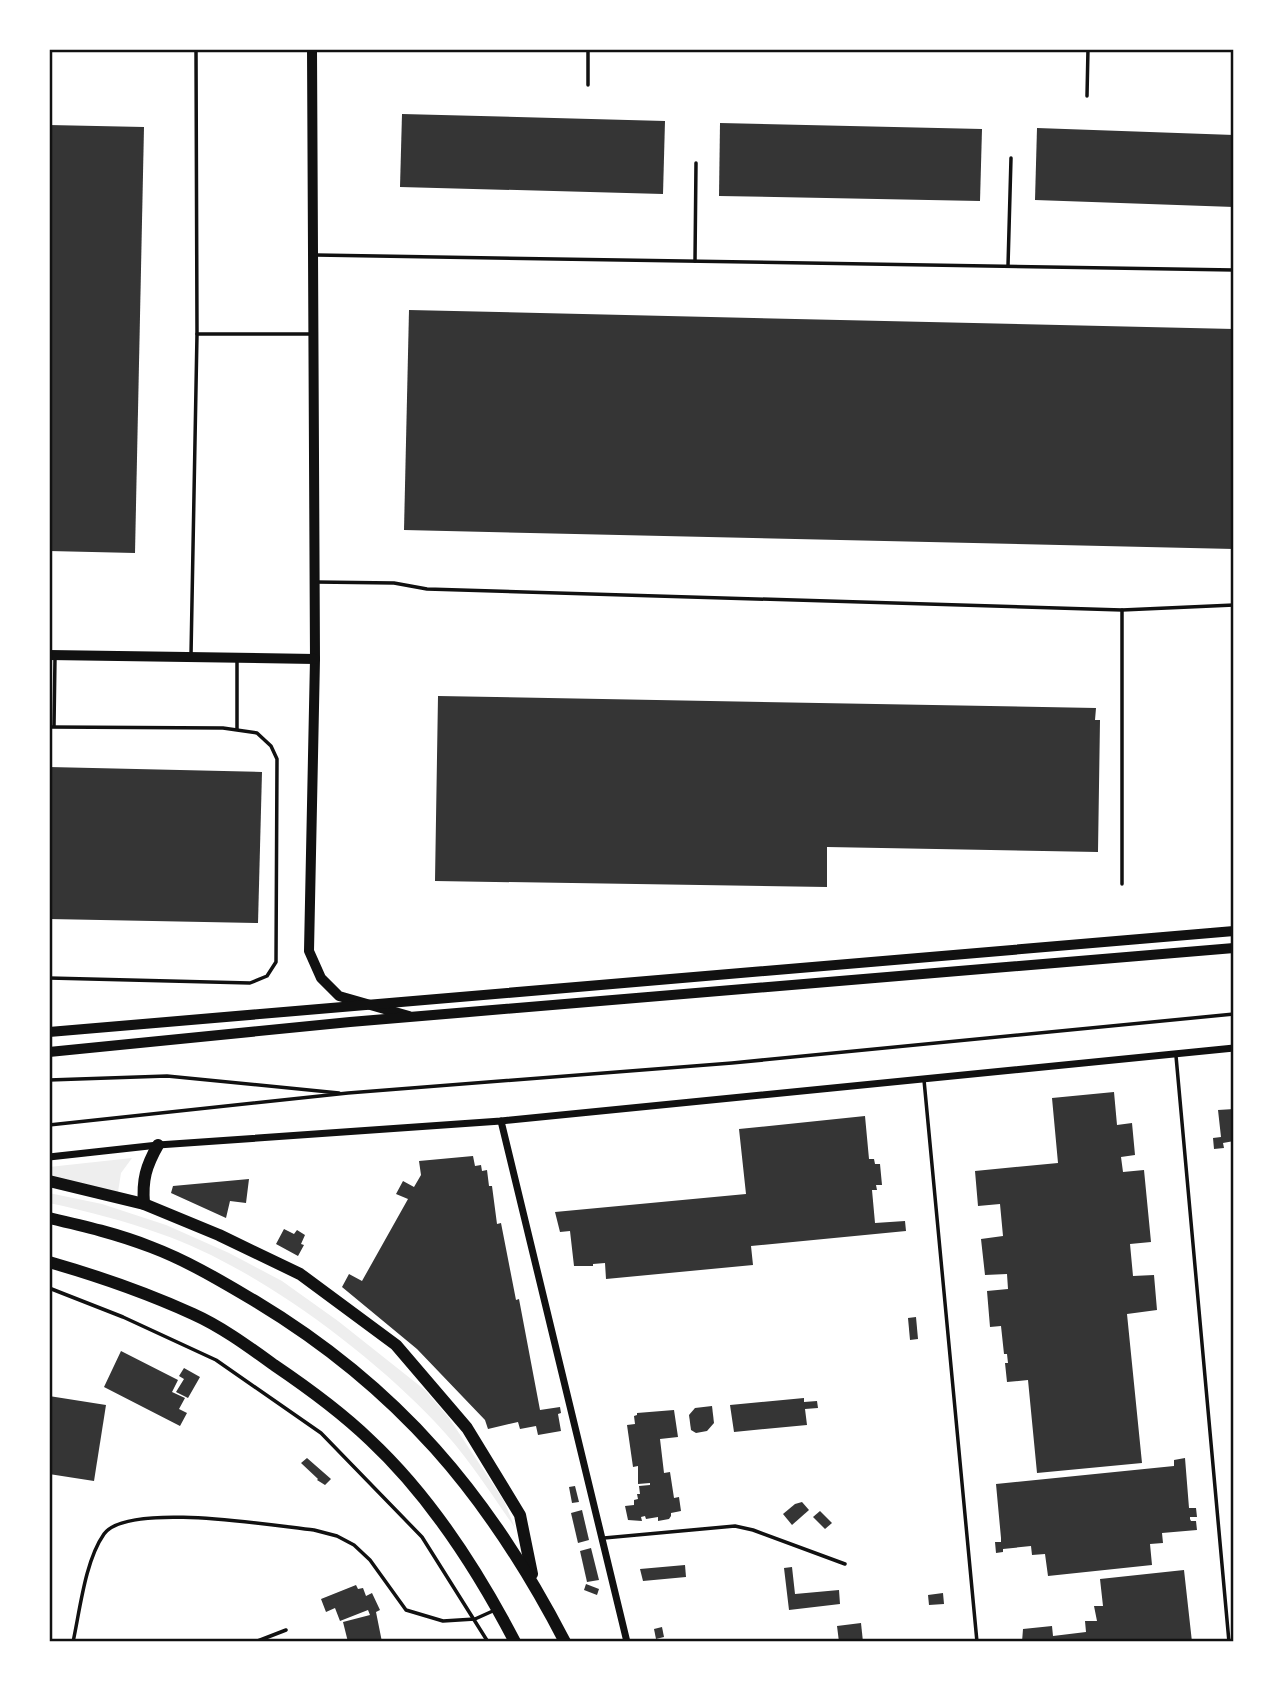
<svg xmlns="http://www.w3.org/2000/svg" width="1283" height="1691" font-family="Quicksand,sans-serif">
<rect width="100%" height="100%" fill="#fff"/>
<!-- green -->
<g fill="#eee">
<polygon points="132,1158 121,1173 118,1192 49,1176 49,1167"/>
<path d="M 49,1193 L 102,1204 L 166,1225 L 229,1253 L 282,1281 L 338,1321 L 425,1390 L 449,1418 L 504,1501 L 515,1528 C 490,1492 465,1453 435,1422 C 368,1351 254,1266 161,1234 C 125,1221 87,1211 49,1203 Z"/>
</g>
<!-- building -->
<g fill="#353535">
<polygon points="402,114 665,121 663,194 400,187"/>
<polygon points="720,123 982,129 980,201 719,196"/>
<polygon points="49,125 144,127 135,553 49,551"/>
<polygon points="1037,128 1234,135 1234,207 1035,200"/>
<polygon points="409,310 1234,329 1234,549 404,530"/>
<polygon points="438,696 1096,708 1095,720 1100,720 1098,852 827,847 827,887 435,881"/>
<polygon points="49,767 262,772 258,923 49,919"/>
<polygon points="1114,1092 1117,1125 1132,1123 1135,1155 1121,1157 1123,1172 1144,1170 1151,1242 1130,1244 1133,1276 1154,1275 1157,1310 1127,1314 1142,1463 1037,1473 1028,1380 1007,1382 1005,1363 1008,1363 1007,1354 1004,1354 1001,1326 990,1327 987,1291 1008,1289 1007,1274 985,1275 981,1239 1003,1236 1000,1204 978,1206 975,1171 1058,1163 1052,1098"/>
<polygon points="1234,1109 1234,1141 1223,1143 1224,1148 1214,1149 1213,1138 1221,1137 1218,1110"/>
<polygon points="865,1116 869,1159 874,1159 875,1164 880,1164 882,1185 876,1185 877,1190 872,1190 875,1223 905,1221 906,1231 751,1246 753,1265 606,1279 605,1263 593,1264 593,1266 574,1266 570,1231 560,1232 555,1212 746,1194 739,1129"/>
<polygon points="473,1156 475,1166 481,1165 482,1171 487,1170 489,1186 492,1186 497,1224 501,1223 516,1300 519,1299 540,1410 560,1407 561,1413 558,1414 561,1431 538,1435 536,1426 520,1429 518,1422 488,1429 485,1420 417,1349 342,1287 349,1274 362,1281 408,1199 396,1194 403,1181 414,1187 421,1175 419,1161"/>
<polygon points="249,1179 246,1203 230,1201 226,1218 171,1193 173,1186"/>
<polygon points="284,1229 294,1234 297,1230 305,1235 301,1244 304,1245 298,1256 276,1244"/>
<polygon points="916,1317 918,1339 910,1340 908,1318"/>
<polygon points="121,1351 178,1380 172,1392 185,1398 179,1409 187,1413 180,1426 104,1387"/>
<polygon points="184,1368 200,1377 188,1398 176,1392 184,1379 179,1376"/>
<polygon points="49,1396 106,1405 94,1481 49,1474"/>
<polygon points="804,1398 804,1402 817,1401 818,1408 805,1409 807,1425 734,1432 730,1405"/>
<polygon points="712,1406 714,1423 707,1431 696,1433 691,1430 689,1415 695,1408"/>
<polygon points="674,1410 678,1437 660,1439 664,1473 670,1472 674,1498 679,1497 681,1511 671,1513 671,1516 669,1519 658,1521 658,1517 646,1519 645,1516 641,1517 642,1521 628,1520 625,1506 634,1505 634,1500 638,1499 637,1494 640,1494 639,1486 650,1485 650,1483 638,1484 638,1466 633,1467 627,1425 635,1424 634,1416 637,1415 637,1413"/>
<polygon points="307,1458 331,1479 325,1485 317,1480 318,1479 301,1463"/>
<polygon points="1185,1458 1189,1508 1196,1508 1197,1517 1190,1517 1190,1519 1191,1521 1196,1521 1197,1530 1162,1533 1163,1543 1150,1544 1152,1565 1048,1576 1045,1554 1032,1555 1031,1546 1003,1549 1003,1552 996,1553 995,1542 1001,1542 1001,1538 996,1484 1174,1466 1174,1460"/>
<polygon points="575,1486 579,1502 572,1503 569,1487"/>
<polygon points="802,1502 809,1510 792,1525 783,1514 795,1504"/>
<polygon points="582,1510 589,1540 578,1543 571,1513"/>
<polygon points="820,1511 832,1523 825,1529 813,1517"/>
<polygon points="591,1548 599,1580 587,1582 580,1551"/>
<polygon points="685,1565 686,1577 643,1581 640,1569"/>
<polygon points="792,1567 795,1594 839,1590 840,1604 789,1610 784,1568"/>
<polygon points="1184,1570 1192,1642 1022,1642 1023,1629 1052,1626 1053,1636 1086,1632 1085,1621 1097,1621 1094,1606 1103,1606 1100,1579"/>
<polygon points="586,1584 599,1589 597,1595 584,1590"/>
<polygon points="356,1585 358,1589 363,1588 366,1596 372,1593 380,1610 376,1612 382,1642 348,1642 343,1622 370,1615 368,1610 340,1621 335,1608 326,1612 321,1599"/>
<polygon points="943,1593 944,1604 929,1605 928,1595"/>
<polygon points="861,1623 863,1642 839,1642 837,1626"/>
<polygon points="662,1627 664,1637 656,1639 654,1629"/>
</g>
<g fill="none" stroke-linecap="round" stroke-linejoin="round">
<!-- service -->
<g stroke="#111" stroke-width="3.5">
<polyline points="196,49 197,334"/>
<polyline points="588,85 588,49"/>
<polyline points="1087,96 1088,49"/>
<polyline points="316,255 1234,270"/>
<polyline points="695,261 696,163"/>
<polyline points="1008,266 1011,158"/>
<polyline points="316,582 394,583 427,589 1122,610 1234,605"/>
<polyline points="191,655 197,334 313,334"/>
<polyline points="54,726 55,657"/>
<polyline points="49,727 223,728 257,733 271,746 277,759 276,962 267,976 250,983 49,978"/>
<polyline points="237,729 237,660"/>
<polyline points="1122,884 1122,610"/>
<polyline points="1176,1056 1229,1642"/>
<polyline points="49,1080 167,1076 339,1093"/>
<polyline points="924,1080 977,1642"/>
<polyline points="49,1125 348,1093 732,1063 1234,1014"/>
<polyline points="49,1288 123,1317 216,1360 321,1433 422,1537 488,1642"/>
<polyline points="604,1538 735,1526 753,1530 845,1564"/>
<path d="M 73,1642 C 80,1610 85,1561 104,1534 C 128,1501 274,1526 314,1530 L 337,1536 L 354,1545 L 370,1560 L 406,1610 L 443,1621 L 475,1619 L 495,1610"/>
<polyline points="255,1642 286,1630"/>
</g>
<!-- minor -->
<g stroke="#111" stroke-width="7">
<polyline points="501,1121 627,1642"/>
<polyline points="49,1157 158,1145 501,1121 1234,1048"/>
</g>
<!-- tertiary -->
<g stroke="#111" stroke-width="10">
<polyline points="312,49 315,659 309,951 321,978 339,996 409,1016"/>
<polyline points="49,655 315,659"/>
</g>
<!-- secondary -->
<g stroke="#111" stroke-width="10">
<polyline points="49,1032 1234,931"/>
<polyline points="49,1052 350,1022 1234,948"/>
</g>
<!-- trunk -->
<g stroke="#111" stroke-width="12">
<polyline points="49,1181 144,1204 219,1235 300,1274 396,1345 467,1428 520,1515 532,1574"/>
<path d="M 144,1204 C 142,1180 146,1166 158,1145"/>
<path d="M 49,1218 C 84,1226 118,1234 151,1247 C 188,1261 221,1281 255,1301 C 398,1387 489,1495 565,1642"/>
<path d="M 49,1262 C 98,1276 147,1293 193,1314 C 222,1327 249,1347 274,1365 C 308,1388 341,1412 370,1440 C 431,1497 477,1569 515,1642"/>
</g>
</g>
<!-- border -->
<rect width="1283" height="1691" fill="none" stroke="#ffffff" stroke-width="102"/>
<rect x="51" y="51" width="1181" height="1589" fill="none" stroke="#111" stroke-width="2.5"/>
</svg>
